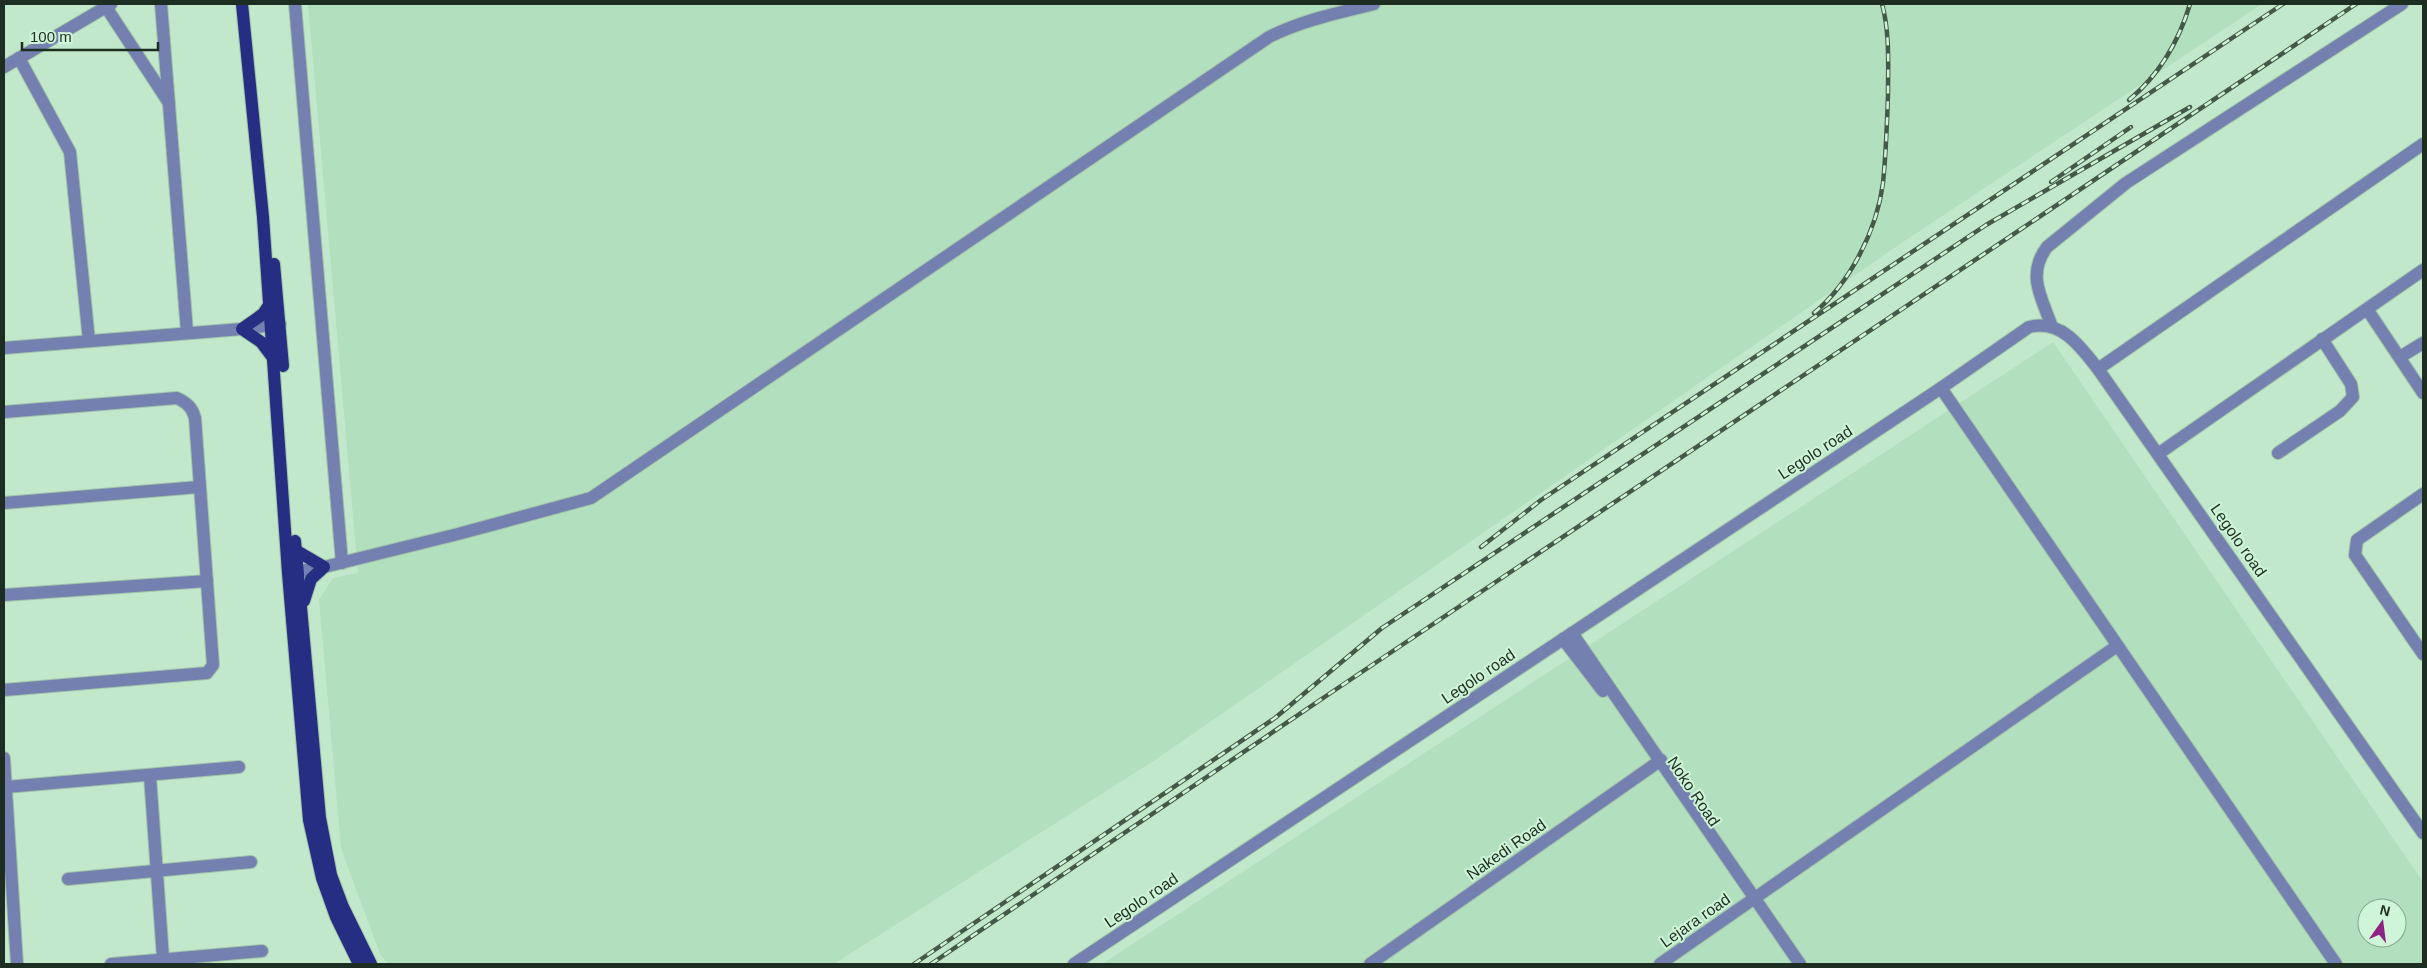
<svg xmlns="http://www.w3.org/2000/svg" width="2427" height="968" font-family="Helvetica,sans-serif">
<rect width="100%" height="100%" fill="#c2e8cb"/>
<!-- built -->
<g fill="#b2dfbd" fill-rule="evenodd">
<polygon points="308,4 2262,4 1897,246 1155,760 834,964 388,964 380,954 341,848 319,600 333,578 358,573"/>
<path d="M 2053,342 L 2423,882 L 2423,964 L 1102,964 ZM 2367,908 L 2397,908 L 2397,938 L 2367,938 Z"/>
</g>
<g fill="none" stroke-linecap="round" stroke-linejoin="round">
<!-- minor casing -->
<g stroke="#a1c3a9" stroke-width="14">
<g id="minor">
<polyline points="161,4 187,332"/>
<polyline points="295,4 342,563"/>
<polyline points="106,7 169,103"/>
<polyline points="19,58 70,152 89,341"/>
<polyline points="4,67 111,4"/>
<polyline points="2367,309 2423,393"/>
<path d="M 2052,327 C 2042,298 2026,275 2047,247 L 2126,183 L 2402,4"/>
<polyline points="4,348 242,329 280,324"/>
<polyline points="2400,357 2423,343"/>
<polyline points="2098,369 2423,144"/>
<polyline points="1941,388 2336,964"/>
<path d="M 4,412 L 177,398 C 187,403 192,407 195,418 L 213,665 L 207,673 L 4,690"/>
<polyline points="2278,453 2340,411 2353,397 2351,384 2322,339"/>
<polyline points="2158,454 2423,270"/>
<polyline points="2423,494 2357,540 2355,555 2423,654"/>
<polyline points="4,503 199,487"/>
<path d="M 289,573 L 324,567 L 458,534 L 591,498 L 1269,37 C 1303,20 1338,13 1374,4"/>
<polyline points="4,595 207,581"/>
<polyline points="1572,633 1800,964"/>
<polyline points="1563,639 1603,691"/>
<polyline points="4,758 17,964"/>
<polyline points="150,776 163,958"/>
<polyline points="6,787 239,767"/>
<polyline points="68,879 251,862"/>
<polyline points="111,964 262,951"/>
<path d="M 1074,964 L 1941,388 L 2029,327 C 2061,319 2080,346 2098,369 L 2423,833"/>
<polyline points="1370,964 1661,760"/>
<polyline points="1660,964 2117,646"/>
</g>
</g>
<!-- major casing -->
<g stroke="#a1c3a9" stroke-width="14">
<g id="major">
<polyline points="242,4 263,217 288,573 309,820 322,878 336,917 359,964"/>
<polyline points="274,264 283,366"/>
<polyline points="269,305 263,314 242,329 261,342 273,358"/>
<polyline points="295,541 320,818 331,875 343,907 371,964"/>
<polyline points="295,550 324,567 311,579 304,601"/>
</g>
</g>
<!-- minor -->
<use href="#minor" stroke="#7380b0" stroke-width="12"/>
<!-- major -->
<use href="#major" stroke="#262e83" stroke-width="12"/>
<!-- rail casing -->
<g stroke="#445949" stroke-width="4.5">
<g id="rail">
<path d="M 2129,100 C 2159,75 2179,41 2190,4"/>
<polyline points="2051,182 2131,127"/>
<path d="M 1814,313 C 1850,283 1877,230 1883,183 C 1886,154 1887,124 1888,95 C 1888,66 1890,33 1882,4"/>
<polyline points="1481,547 1541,500 2283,4"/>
<polyline points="914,964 1275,718 1382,628 1986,225 2190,107"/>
<polyline points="931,964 1332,692 2356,4"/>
</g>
</g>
<!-- rail -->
<use href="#rail" stroke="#cff5d8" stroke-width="2.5" stroke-dasharray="8" stroke-linecap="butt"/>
</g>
<g text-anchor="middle" stroke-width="4" stroke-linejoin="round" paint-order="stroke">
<!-- street labels -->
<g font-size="16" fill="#1e2d22" stroke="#cff5d8">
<text transform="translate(1815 452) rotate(-33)" y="6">Legolo road</text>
<text transform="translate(2239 540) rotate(55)" y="6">Legolo road</text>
<text transform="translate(1478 676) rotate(-34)" y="6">Legolo road</text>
<text transform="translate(1694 791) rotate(56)" y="6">Noko Road</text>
<text transform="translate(1506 849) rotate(-35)" y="6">Nakedi Road</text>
<text transform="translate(1141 900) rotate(-34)" y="6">Legolo road</text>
<text transform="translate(1695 920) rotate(-35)" y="6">Lejara road</text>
</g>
</g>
<!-- border -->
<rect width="2427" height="968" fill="none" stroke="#1e2d22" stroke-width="10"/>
<!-- north arrow -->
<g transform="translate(2382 923) rotate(14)"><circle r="24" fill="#cff5d8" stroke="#88a58f"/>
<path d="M0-4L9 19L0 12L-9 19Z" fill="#902285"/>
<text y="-8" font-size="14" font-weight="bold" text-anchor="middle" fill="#1e2d22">N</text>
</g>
<!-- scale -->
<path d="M22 42v8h136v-8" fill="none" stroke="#1e2d22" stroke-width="2.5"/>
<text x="30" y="42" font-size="15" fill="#1e2d22" stroke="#cff5d8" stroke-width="4" paint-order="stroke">100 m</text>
</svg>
